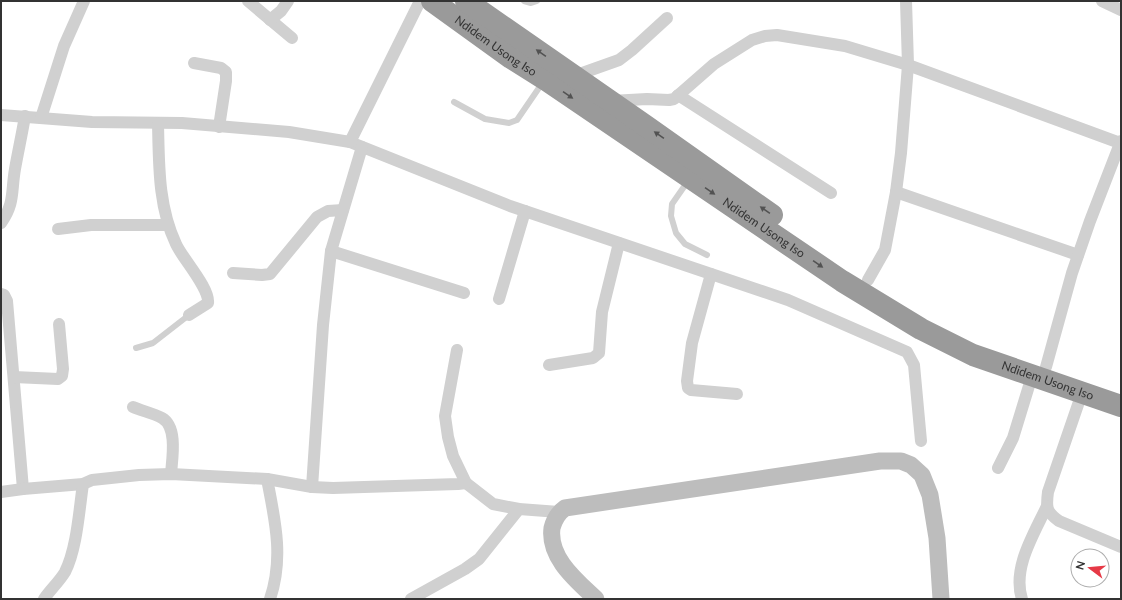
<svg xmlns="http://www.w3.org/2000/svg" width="1122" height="600" font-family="Lato,sans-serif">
<rect width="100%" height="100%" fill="#fff"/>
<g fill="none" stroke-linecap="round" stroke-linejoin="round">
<!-- lane -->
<g stroke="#d0d0d0" stroke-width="6">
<polyline points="524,1 531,3 537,1"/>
<polyline points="454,102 485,119 509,123 517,120 543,82"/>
<polyline points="688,181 672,204 671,216 676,233 685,244 707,255"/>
<polyline points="136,348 153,343 189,315"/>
</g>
<!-- street -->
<g stroke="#d0d0d0" stroke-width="12">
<polyline points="248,1 292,38"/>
<polyline points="1102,1 1121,10"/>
<polyline points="270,20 281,11 288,1"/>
<polyline points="194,63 221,68 226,72 226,81 219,127"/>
<polyline points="574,76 619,60 632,50 667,18"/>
<polyline points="678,95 831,193"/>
<polyline points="611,101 647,99 669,100 674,99 714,64 752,40 765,36 777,35 845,46 908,65 1120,143"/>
<polyline points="1,115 92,122 182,123 289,132 350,142 510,206 788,300 907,352 914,365 921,441"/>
<polyline points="41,118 64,46 84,1"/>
<path d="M 158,123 C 159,164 158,206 176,244 C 182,258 210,288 208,303 L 189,315"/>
<polyline points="350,142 420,1"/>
<polyline points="896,192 1078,255"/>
<path d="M 1,223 C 15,203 11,192 15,169 C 18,152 22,134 25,116"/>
<polyline points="58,229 91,225 168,225"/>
<polyline points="331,251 464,293"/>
<polyline points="233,273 262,275 270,274 317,217 328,211 343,210"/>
<polyline points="711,274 692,343 687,381 688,388 691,390 737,394"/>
<polyline points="868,280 885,250 896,192 901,153 908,65 906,1"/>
<polyline points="1,294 4,295 7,301 23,489"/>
<polyline points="499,299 525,211"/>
<polyline points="457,350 445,416 448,437 453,456 466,483 493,504 519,509 559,512"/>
<polyline points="549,365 593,358 599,353 602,312 619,243"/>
<polyline points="1046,367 1072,273 1090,221 1121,141"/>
<polyline points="14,377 58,379 62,376 63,369 59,324"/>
<path d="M 1082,393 L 1048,492 C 1046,507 1046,512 1059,521 L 1121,547"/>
<path d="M 133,407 C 142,411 153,413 162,418 C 178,427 172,459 171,474"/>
<polyline points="998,468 1013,438 1032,376"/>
<path d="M 267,479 C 275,520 284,558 270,599"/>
<polyline points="312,487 323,325 331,251 362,147"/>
<polyline points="1,492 23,489 83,484 92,480 139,475 171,474 267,479 312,487 333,488 458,484 466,483"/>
<path d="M 44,599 C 50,590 59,582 65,572 C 77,548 79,511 83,484"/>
<polyline points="411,599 465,569 479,559 519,509"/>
<path d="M 1022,599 C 1012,568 1034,534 1047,506"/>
</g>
<!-- secondary -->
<path stroke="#bdbdbd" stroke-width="17" d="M 596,599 C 577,581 548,558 552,528 C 554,520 558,513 565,508 L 880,461 L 901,461 L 911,465 L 922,475 L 930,495 L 937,538 L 941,599"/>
<!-- highway -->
<g stroke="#9a9a9a" stroke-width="22">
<path id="s1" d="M 432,1 L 511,58 L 546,80 L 842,281 L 921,329 L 973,355 L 1121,406"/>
<polyline points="466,1 646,126 772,215"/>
</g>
</g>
<!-- one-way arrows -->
<defs><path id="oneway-solid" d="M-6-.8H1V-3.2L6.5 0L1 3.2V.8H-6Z"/></defs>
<g fill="#525252">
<use href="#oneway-solid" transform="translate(541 53) rotate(-145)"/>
<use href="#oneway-solid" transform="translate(568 95) rotate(34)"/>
<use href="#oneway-solid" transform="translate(659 135) rotate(-145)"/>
<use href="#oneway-solid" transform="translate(710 191) rotate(34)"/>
<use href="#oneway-solid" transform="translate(765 210) rotate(-145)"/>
<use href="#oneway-solid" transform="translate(818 264) rotate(35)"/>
</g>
<g text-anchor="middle" stroke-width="4" stroke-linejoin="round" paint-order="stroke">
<!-- street labels -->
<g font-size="12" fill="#333" stroke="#fff">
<text dy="4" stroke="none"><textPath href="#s1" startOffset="78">Ndidem Usong Iso</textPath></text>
<text dy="4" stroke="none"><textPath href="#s1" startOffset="402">Ndidem Usong Iso</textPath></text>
<text dy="4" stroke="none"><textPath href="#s1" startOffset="726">Ndidem Usong Iso</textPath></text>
</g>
</g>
<!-- border -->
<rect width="1122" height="600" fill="none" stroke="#333333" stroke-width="4"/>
<!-- north arrow -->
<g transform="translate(1090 568) rotate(286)"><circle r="19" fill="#ffffff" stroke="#adadad"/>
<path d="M0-3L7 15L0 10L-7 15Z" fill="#e63946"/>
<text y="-6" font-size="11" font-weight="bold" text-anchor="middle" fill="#333333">N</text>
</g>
</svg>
